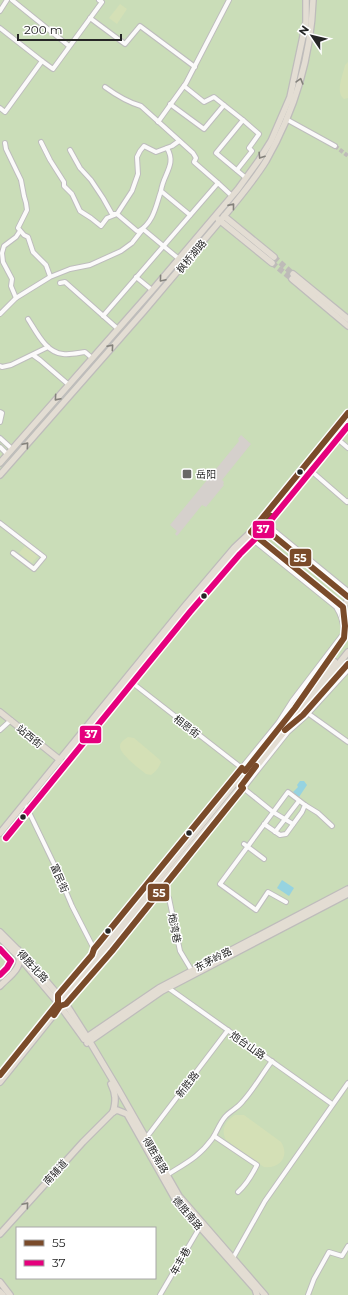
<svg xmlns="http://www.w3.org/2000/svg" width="348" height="1295" font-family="Montserrat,'Noto Sans SC',sans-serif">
<rect width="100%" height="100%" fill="#e4e0dc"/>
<!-- green -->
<path fill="#caddb8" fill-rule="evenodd" d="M 0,0 L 348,0 L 348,1295 L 0,1295 ZM 17,1228 L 155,1228 L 155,1278 L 17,1278 Z"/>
<!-- pitch -->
<g fill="#d4e0b6">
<polygon points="120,4 127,9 117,24 109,18"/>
<path d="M 348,62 L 348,98 L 344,99 C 335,92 343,75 345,65 Z"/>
<polygon points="25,546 38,556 32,563 19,553"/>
<path d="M 128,737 L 134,738 L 159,759 L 161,762 C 159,768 156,771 151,775 L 146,774 C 140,769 119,754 120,746 C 120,742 125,739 128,737 Z"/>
<path d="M 235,1115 L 244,1115 L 281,1142 C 290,1156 280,1169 264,1167 L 226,1140 C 220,1129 226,1121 235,1115 Z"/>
</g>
<!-- plaza -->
<polygon fill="#d5d0cc" points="241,435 251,444 222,480 224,482 223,484 224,485 206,507 202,505 177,536 175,534 177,531 170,525 239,441 238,439"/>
<!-- water -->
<g fill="#96d3e0">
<polygon points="300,781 304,781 307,785 299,797 296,796 293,792 298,787 297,785"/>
<polygon points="282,880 294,888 289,896 277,888"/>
</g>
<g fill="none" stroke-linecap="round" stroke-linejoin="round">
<!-- minor-tunnel -->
<polyline stroke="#bebbb8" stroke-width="4" stroke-dasharray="4 2" stroke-linecap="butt" points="335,146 348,156"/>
<!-- major-tunnel -->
<g stroke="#bebbb8" stroke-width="5.5" stroke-dasharray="5.5 3" stroke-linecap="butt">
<polyline points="274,257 293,274"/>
<polyline points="272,263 292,279"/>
</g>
<!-- minor casing -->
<g stroke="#bebdbd" stroke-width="6">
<g id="minor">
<polyline points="12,0 69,46"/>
<polyline points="0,11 7,0"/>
<polyline points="90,18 125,44 140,26 195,67"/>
<polyline points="0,28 42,61"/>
<path d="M 105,87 C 116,95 127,102 141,106 L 193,153 L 196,158 L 194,162 L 218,183"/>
<polyline points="170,104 204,129 224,105 214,97 204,102 184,86"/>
<polyline points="224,105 243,120 216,153 246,178"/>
<polyline points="0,108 5,112 42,61 53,69 102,2 99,0"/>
<polyline points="286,119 335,146"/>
<polyline points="158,122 186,83 229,0"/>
<polyline points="41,142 50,160 64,182 64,186 72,194 80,211 91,218 101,226 107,218 117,214 132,191 138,174 137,157 140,151 144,146 156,152 172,146 179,141"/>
<polyline points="5,143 6,149 21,180 24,196 26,203 27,210 18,228 24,235 28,237 33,252 46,265 50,276"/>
<path d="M 167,148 C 177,165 163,174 161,191 L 190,215"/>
<path d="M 70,150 L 80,168 L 91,180 L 103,198 L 112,214 L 117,214 L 137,231 L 139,231 C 154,222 156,205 161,191"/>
<polyline points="237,170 252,151 249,148 259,134 243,120"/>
<polyline points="136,277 152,290"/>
<polyline points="60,283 65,282 118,329"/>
<polyline points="16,298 11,286 12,279 3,262 2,253 4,246 16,237 20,231"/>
<polyline points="0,314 16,298 50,277 70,269 90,265 121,251 132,243 143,229 179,259"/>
<polyline points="103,316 218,183 232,196"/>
<path d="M 28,319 C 36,331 46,353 63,354 C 70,355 78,353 85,352 L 92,358"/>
<polyline points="33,355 40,360 69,385"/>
<polyline points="0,366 2,367 11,365 48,347"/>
<polyline points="0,412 2,413 0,422"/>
<polyline points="334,436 348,448"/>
<polyline points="0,438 12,449"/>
<polyline points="0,447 7,454"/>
<polyline points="309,469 347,502 348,501"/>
<polyline points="0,523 44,557 34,569 13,553"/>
<polyline points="265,523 348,591"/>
<polyline points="347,618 348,617"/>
<polyline points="130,681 243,769"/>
<polyline points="309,714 348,742"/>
<polyline points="0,730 11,720"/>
<polyline points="242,787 273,812 293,824"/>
<polyline points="305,805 318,813 332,826"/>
<polyline points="26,806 55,866 72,906 94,949"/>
<polyline points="264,824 280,835 286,834 302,812 305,805 288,792 220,884 256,910 268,892 286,902"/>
<polyline points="275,832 299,801"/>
<polyline points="244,844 264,859"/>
<polyline points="159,890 169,898 180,951 192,971"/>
<polyline points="167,987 332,1104"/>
<path d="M 58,997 L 58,995 L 92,955 L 94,949 L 278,723 L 292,701 L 343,634 C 344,625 341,615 336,607 L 252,539"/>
<polyline points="64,1005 93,974 161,892 288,732 306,716 348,670"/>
<path d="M 214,1136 L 257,1165 C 252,1175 246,1185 238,1192"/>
<polyline points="146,1138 228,1030"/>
<path d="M 167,1175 C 186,1163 199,1157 212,1139 C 217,1132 219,1124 225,1117 C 230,1111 238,1108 243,1101 C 254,1089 262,1074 272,1061"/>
<polyline points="233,1258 265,1201 348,1083"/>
<polyline points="160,1295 200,1227"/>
<polyline points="308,1295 314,1279 329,1252 342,1256 348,1246"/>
</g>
</g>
<!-- major casing -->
<g stroke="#bebcbb" stroke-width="8">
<g id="major">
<polyline points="224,216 274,257"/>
<polyline points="218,219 272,263"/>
<polyline points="293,274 348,319"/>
<polyline points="292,279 348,326"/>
<polyline points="339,430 348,420"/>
<polyline points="0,463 155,287 238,189 259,160 271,141 290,97 306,22 306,0"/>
<path d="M 0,475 C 48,420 96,365 144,311 C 169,281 195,251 220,221 C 236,202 253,182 266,161 C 294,112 311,56 313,0"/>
<polyline points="260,524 348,597"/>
<polyline points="253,533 343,607 348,600"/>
<polyline points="309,688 344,638 347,633 347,626"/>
<polyline points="0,712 60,760"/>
<polyline points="295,722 303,715 348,664"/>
<polyline points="67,757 188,609 238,551 255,535 309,469 334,437"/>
<polyline points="0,833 184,607 234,548 251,532 348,413"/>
<polyline points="0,932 30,962 66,1004 87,1037 118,1089 179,1196 265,1295"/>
<path d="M 0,938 L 19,957 C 22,969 7,978 0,986"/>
<polyline points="18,950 19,957 58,1003 84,1039"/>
<polyline points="84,1039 159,988 348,889"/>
<polyline points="87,1043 162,991 348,894"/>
<polyline points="0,1075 281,726 335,662"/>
<polyline points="0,1082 64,1002 241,786 348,652"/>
<path d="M 111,1084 C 116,1094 116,1101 113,1112"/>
<polyline points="113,1112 117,1110 127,1114 175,1199 255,1289 257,1295"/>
<polyline points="0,1234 83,1142 113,1112"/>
<polyline points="0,1282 10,1295"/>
<polyline points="0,1292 3,1295"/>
</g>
</g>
<!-- minor -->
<use href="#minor" stroke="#fbfafa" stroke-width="4"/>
<!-- major -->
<use href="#major" stroke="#e3ddd3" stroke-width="5.5"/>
<!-- major-bridge casing -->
<g stroke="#bebcbb" stroke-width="8" stroke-linecap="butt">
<polyline id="major-bridge" points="343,607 343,615 347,626"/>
</g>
<!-- major-bridge -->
<use href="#major-bridge" stroke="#e3ddd3" stroke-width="5.5"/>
<!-- bus-1 casing -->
<g stroke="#fff" stroke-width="9">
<g id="bus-1">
<polyline points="271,516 263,527 348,597"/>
<polyline points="285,730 303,715 348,664"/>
<polyline points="54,1015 60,1006 66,1004 112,951 243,788 241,786 256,766"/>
<polyline points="0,1075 58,1003 58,995 92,955 94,949 242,768 245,771 295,708 344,638 345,626 343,607 251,532 348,413"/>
</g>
</g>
<!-- bus-2 casing -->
<g stroke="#fff" stroke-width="9">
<g id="bus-2">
<polyline points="6,838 190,612 240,554 257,537 348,426"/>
<polyline points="0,949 11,961 7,968 0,975"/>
</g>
</g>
<!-- bus-1 -->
<use href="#bus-1" stroke="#7a4b2a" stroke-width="6"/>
<!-- bus-2 -->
<use href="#bus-2" stroke="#e5007d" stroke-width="6"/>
</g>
<!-- one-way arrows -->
<defs><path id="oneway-chevron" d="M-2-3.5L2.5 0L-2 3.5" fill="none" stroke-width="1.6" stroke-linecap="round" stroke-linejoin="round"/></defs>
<g stroke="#84827c">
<use href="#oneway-chevron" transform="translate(300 81) rotate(-74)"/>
<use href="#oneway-chevron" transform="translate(261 156) rotate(123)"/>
<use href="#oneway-chevron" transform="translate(232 206) rotate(-51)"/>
<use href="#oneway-chevron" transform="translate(162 279) rotate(130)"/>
<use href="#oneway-chevron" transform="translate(111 347) rotate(-49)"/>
<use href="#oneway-chevron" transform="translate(57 398) rotate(131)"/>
<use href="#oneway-chevron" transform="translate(26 445) rotate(-49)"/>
<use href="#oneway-chevron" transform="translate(26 1205) rotate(-49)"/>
</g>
<!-- markers -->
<g fill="#262626" stroke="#fff" stroke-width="1.5">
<circle cx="300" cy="472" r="3.5"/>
<circle cx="204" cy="596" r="3.5"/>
<circle cx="23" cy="817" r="3.5"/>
<circle cx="189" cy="833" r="3.5"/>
<circle cx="108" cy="931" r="3.5"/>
</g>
<rect fill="#686766" stroke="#fff" stroke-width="1.5" x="182" y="469" width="10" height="10" rx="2"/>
<g text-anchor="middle" stroke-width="3" stroke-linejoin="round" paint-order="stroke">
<!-- street labels -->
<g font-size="10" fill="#262626" stroke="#fff">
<text transform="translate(191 256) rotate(-50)" y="4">枫桥湖路</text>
<text transform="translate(187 726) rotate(38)" y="4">相思街</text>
<text transform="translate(30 736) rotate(39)" y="4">站西街</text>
<text transform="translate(60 878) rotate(67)" y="4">富民街</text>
<text transform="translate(175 928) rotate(79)" y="4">炮湾巷</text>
<text transform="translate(213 959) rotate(-27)" y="4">东茅岭路</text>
<text transform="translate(33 966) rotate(47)" y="4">得胜北路</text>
<text transform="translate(248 1045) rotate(35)" y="4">炮台山路</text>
<text transform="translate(187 1084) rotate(-52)" y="4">新胜路</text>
<text transform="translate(156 1155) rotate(60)" y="4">得胜南路</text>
<text transform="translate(55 1172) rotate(-47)" y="4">南辅道</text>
<text transform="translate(188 1213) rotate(50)" y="4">德胜南路</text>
<text transform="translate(180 1261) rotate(-61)" y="4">年丰巷</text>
</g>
<!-- poi labels -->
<g font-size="10" fill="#262626" stroke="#fff" text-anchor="start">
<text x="196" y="478">岳阳</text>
</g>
</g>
<g stroke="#fff" stroke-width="1.5">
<rect x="252" y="520" width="23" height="19" rx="4" fill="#e5007d"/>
<rect x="289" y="548" width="23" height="19" rx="4" fill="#7a4b2a"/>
<rect x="79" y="725" width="23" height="19" rx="4" fill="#e5007d"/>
<rect x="147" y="883" width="23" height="19" rx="4" fill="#7a4b2a"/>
</g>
<g font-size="11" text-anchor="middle" font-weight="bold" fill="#fff">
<text x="263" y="533">37</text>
<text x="300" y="562">55</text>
<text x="91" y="738">37</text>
<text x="159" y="897">55</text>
</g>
<!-- legend -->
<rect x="16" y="1227" width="140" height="52" fill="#ffffff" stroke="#a8a8a8"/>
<rect x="24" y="1240" width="20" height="6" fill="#7a4b2a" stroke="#a8a8a8"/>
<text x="52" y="1247" font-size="12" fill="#262626">55</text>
<rect x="24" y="1260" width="20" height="6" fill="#e5007d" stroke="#a8a8a8"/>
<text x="52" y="1267" font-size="12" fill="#262626">37</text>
<!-- north arrow -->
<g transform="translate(312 36) rotate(305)" stroke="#ffffff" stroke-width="3" paint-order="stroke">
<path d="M0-3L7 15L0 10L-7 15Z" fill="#262626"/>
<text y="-6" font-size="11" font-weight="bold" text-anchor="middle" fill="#262626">N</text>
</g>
<!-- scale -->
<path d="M18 34v6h103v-6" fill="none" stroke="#262626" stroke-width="2"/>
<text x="24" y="34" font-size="12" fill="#262626" stroke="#ffffff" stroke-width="3" paint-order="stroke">200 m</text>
</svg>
